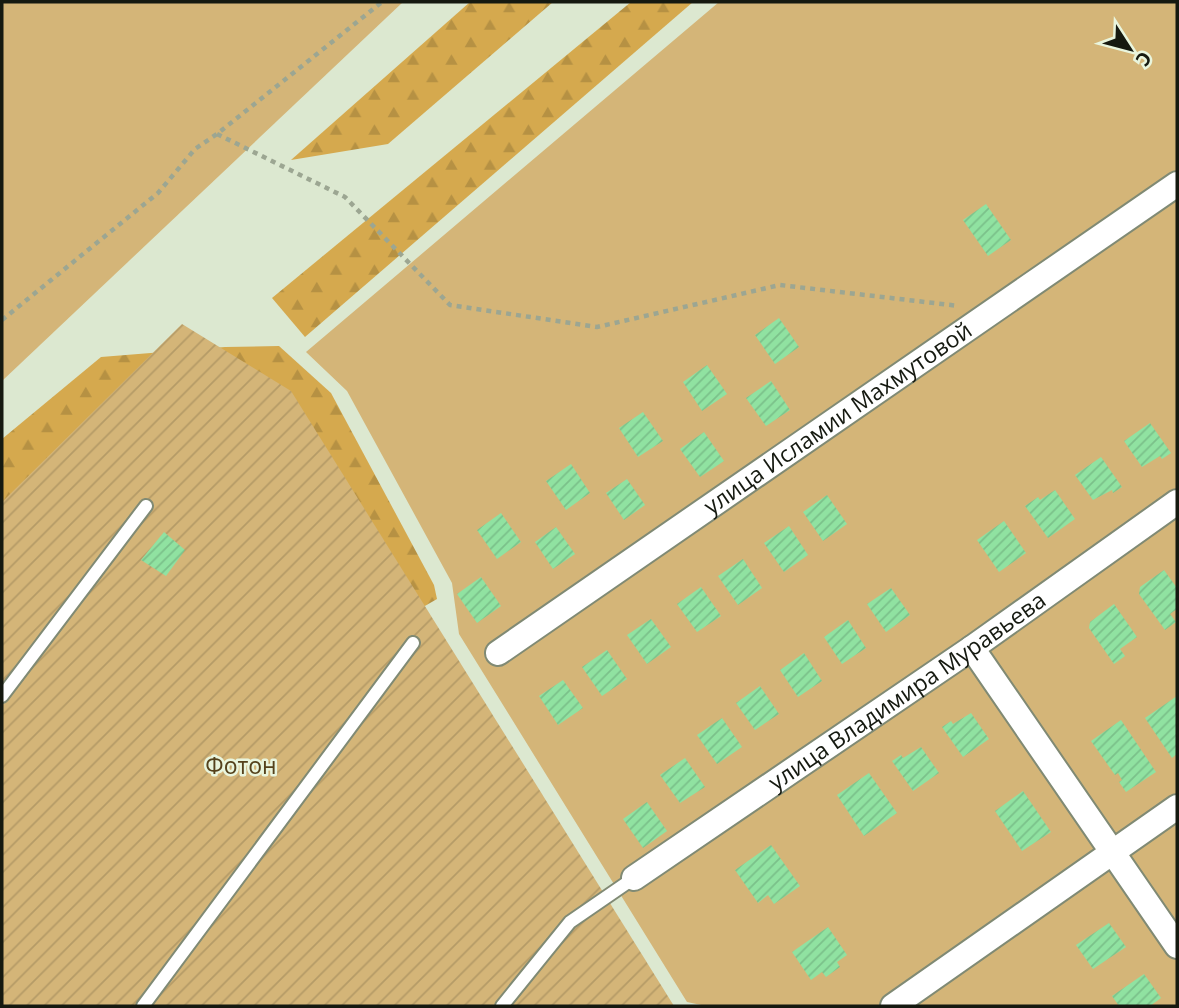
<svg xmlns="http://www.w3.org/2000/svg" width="1179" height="1008" font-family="'Open Sans',sans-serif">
<defs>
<pattern id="forest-firs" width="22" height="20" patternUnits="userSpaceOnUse" patternTransform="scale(1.75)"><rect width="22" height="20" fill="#d5a94e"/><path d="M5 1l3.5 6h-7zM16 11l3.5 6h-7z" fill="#b69143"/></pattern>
<pattern id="garden-furrows" width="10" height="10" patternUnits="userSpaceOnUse" patternTransform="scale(1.75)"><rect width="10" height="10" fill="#d4b578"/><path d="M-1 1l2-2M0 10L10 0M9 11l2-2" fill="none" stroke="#b59b67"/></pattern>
<pattern id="building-hatch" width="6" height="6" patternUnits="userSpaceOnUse" patternTransform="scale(1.75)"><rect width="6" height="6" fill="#90e2a1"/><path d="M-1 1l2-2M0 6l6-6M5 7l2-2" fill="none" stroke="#7bc18a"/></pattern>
</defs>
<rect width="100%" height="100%" fill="#dce8d0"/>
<!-- grass -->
<g fill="#d4b578">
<polygon points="2,2 403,2 2,381"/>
<polygon points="719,2 1177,2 1177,1006 706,1006 687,1002 459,634 452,583 347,391 306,352"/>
</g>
<!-- forest -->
<g fill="url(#forest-firs)">
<polygon points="470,2 553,2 388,144 291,160"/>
<polygon points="631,2 693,2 305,337 272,298"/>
<polygon points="279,346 331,393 434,585 437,599 411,614 2,655 2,439 101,357 225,347"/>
</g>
<!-- garden -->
<polygon fill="url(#garden-furrows)" points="182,324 291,391 674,1006 2,1006 2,502"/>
<!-- building -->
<g fill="url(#building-hatch)">
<polygon points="986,204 1011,240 988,256 963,220"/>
<polygon points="779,318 799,347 775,364 755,335"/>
<polygon points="707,365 727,394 702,411 683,382"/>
<polygon points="771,381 790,410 766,426 746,398"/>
<polygon points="643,412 663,441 638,457 619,428"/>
<polygon points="1150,423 1171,453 1162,459 1160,456 1142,467 1124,441"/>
<polygon points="704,432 724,461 700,477 680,449"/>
<polygon points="1101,457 1122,487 1113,493 1112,490 1093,500 1075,475"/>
<polygon points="571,464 590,493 566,510 546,481"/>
<polygon points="627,479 645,505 624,520 606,493"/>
<polygon points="1055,490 1075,519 1048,538 1025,506 1038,497 1040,500"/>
<polygon points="827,495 847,524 823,541 803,512"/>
<polygon points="501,513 521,542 497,559 477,530"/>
<polygon points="1004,521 1026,553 999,572 977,540"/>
<polygon points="789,526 808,555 784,572 764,543"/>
<polygon points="556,527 575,554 553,569 535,542"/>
<polygon points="164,532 185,550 166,576 141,560"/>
<polygon points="743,559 762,588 738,605 718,576"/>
<polygon points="1164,570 1177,588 1177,609 1170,614 1176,622 1165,630 1139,594 1140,587"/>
<polygon points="481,577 501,606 477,623 457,594"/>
<polygon points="701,587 721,616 697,632 677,604"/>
<polygon points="891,588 910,615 886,632 867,604"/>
<polygon points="1114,604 1137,637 1120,649 1125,656 1114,664 1089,628 1090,622"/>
<polygon points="651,619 671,647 647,664 627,635"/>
<polygon points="848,620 866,648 842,664 824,637"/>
<polygon points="607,650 627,679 602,696 582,667"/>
<polygon points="804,653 822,681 798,697 780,670"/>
<polygon points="563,680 583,708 558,725 539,696"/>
<polygon points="760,686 779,714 755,730 736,703"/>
<polygon points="1177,696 1177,754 1172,758 1145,718"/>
<polygon points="971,713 989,739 963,757 942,727 951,721 953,724"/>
<polygon points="722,718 742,747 717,764 697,735"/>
<polygon points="1121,720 1156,772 1126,792 1119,782 1122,780 1118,773 1115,775 1091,741"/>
<polygon points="921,747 939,773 913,791 892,761 901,755 903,758"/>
<polygon points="685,758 705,787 680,803 660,775"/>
<polygon points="869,773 897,813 864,836 837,795"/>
<polygon points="1023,791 1051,832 1022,851 995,811"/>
<polygon points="647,802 667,831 643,848 623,819"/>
<polygon points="771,845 800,886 774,904 768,895 758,903 735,870"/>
<polygon points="1109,923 1126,947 1093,969 1076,945"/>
<polygon points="828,927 847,955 837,962 840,967 826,977 822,972 811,980 792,952"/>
<polygon points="1144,974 1161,998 1150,1006 1119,1006 1112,996"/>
</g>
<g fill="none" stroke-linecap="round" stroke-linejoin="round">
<!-- service casing -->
<g stroke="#808a74" stroke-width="16">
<g id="service">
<polyline points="2,696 146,506"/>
<polyline points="143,1006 413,643"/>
<polyline points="502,1006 570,922 634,878"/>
</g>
</g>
<!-- minor casing -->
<g stroke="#808a74" stroke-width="28">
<g id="minor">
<polyline points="972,648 1177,946"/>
<path id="s1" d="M 498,653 L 1177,184"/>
<path id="s2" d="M 634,878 L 972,648 L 1177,502"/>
<polyline points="893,1006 1177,807"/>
</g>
</g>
<!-- path -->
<g stroke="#9ca692" stroke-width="4.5" stroke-dasharray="5 5" stroke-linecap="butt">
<polyline points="217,134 345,197 450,305 597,327 780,285 959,306"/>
<polyline points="2,320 158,193 195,149 217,134 382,2"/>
</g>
<!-- service -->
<use href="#service" stroke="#fff" stroke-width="12"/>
<!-- minor -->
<use href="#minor" stroke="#fff" stroke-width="24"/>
</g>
<g text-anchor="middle" stroke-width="5" stroke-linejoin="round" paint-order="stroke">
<!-- street labels -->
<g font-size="23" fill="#151910" stroke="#e9f5dd">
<text dy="8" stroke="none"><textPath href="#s1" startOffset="413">улица Исламии Махмутовой</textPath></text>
<text dy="8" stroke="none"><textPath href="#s2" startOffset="331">улица Владимира Муравьева</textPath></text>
</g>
<!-- park labels -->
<g font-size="23" fill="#54411b" stroke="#e9f5dd">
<text x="241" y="774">Фотон</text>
</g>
</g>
<!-- border -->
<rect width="1179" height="1008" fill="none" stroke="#151910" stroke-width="7"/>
<!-- north arrow -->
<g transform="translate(1130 49) rotate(126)" stroke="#e9f5dd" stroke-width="5" paint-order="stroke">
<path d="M0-5L12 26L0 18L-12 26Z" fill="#151910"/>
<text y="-10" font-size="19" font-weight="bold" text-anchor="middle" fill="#151910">С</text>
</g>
</svg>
